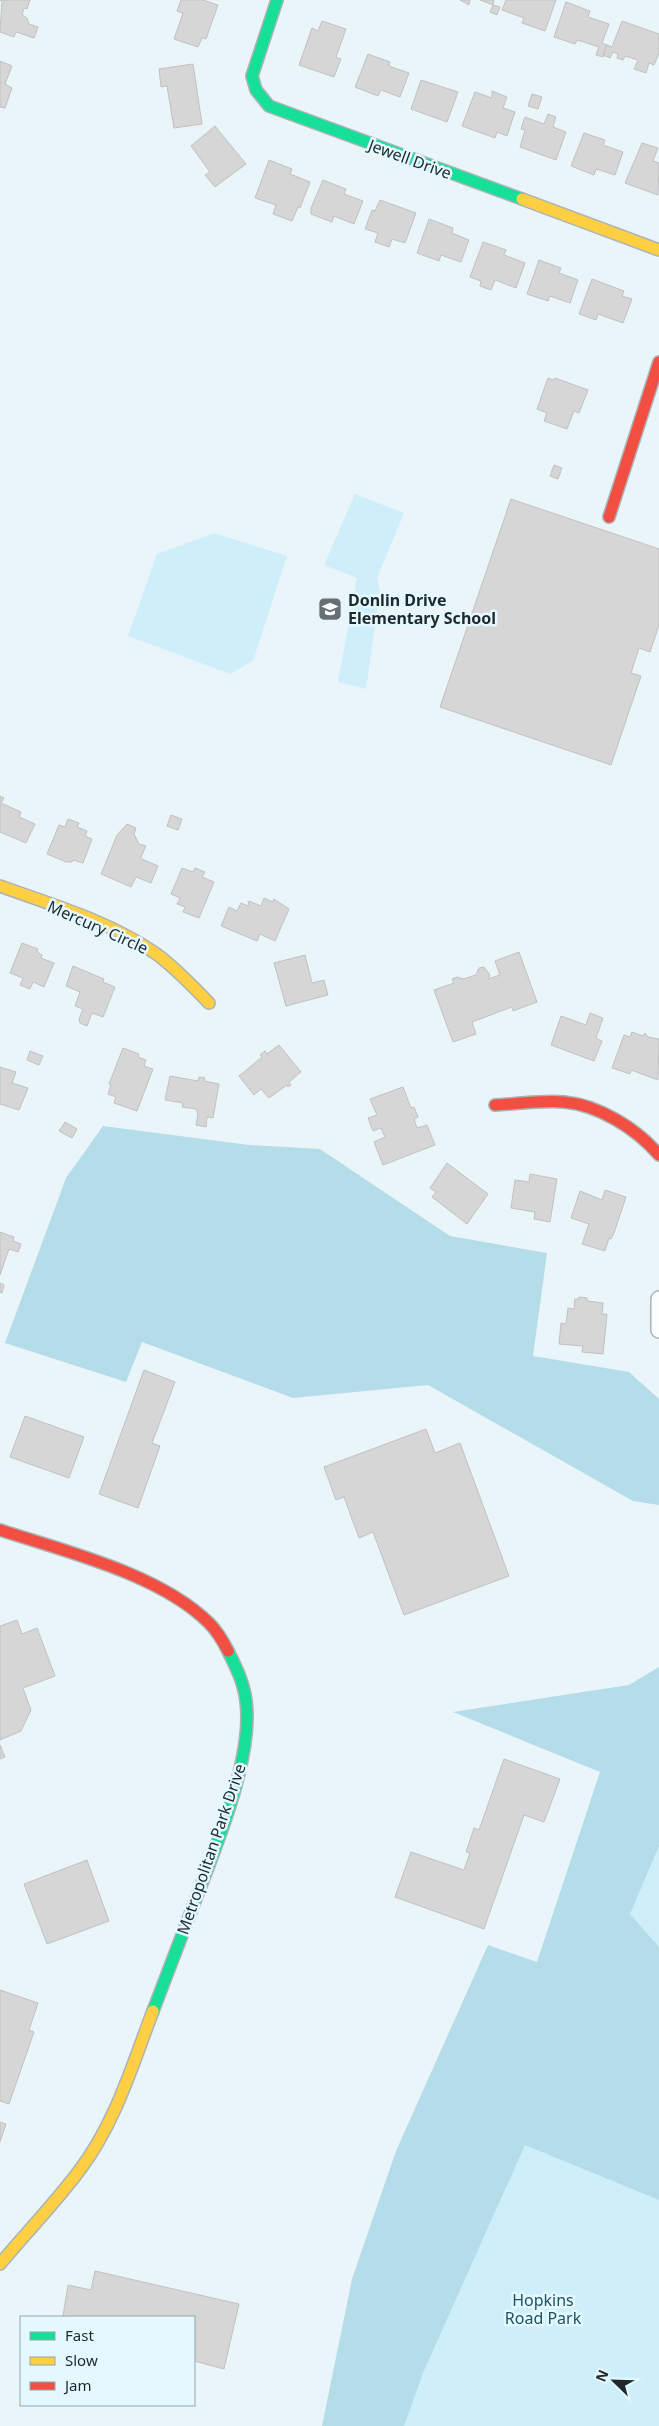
<svg xmlns="http://www.w3.org/2000/svg" width="659" height="2426" font-family="'Noto Sans',sans-serif">
<rect width="100%" height="100%" fill="#eaf5f9"/>
<!-- green -->
<g fill="#ceeffa">
<polygon points="355,494 404,513 377,578 380,592 366,689 338,682 357,578 324,565"/>
<polygon points="214,533 287,556 253,661 230,674 128,636 157,554"/>
<polygon points="659,1667 659,2426 383,2426 629,1685"/>
</g>
<!-- forest -->
<g fill="#b4dce9">
<polygon points="103,1126 249,1145 320,1149 450,1236 547,1253 533,1356 629,1372 659,1399 659,1505 633,1501 428,1385 293,1398 142,1342 126,1382 5,1343 66,1178"/>
<polygon points="659,1667 659,1846 630,1914 659,1947 659,2200 525,2145 423,2373 404,2426 322,2426 352,2279 396,2151 488,1945 537,1962 600,1772 453,1712 629,1685"/>
</g>
<!-- building -->
<g fill="#d6d6d6" stroke="#c1c1c2">
<polygon points="0,0 30,0 27,9 24,8 22,15 27,18 29,24 38,27 34,38 16,32 14,37 0,32 2,1"/>
<polygon points="181,0 203,0 218,5 206,39 202,38 198,47 174,39 183,13 177,11"/>
<polygon points="460,0 470,0 469,5"/>
<polygon points="480,0 494,0 493,5 500,7 497,15 490,12 493,5"/>
<polygon points="506,0 556,0 545,31 522,23 524,18 502,10"/>
<polygon points="566,2 590,11 588,17 609,24 602,43 607,45 603,57 596,55 599,47 577,40 575,44 554,37"/>
<polygon points="322,21 346,29 336,57 341,59 334,77 299,65 312,28 318,31"/>
<polygon points="622,21 659,34 659,53 654,65 649,63 646,73 634,69 638,60 625,56 623,60 617,58 618,54 613,52 610,58 603,55 607,45 612,47"/>
<polygon points="368,54 390,62 389,66 409,73 400,97 381,90 378,96 355,87"/>
<polygon points="0,61 12,66 5,84 12,88 5,108 0,107"/>
<polygon points="193,64 202,124 174,128 167,86 161,87 159,69"/>
<polygon points="421,80 458,92 447,122 411,109"/>
<polygon points="492,91 507,97 503,108 515,112 507,136 497,132 495,138 462,126 475,92 492,98"/>
<polygon points="532,94 542,97 538,109 528,106"/>
<polygon points="548,114 556,117 553,127 566,132 556,160 520,147 525,130 521,129 525,117 544,124"/>
<polygon points="215,126 246,164 215,187 205,175 210,172 191,146"/>
<polygon points="584,133 605,140 603,145 623,152 615,175 596,169 594,175 571,166"/>
<polygon points="642,143 658,148 653,161 659,163 658,195 625,183"/>
<polygon points="269,160 292,169 290,174 310,182 300,208 298,207 292,221 273,214 276,205 255,198"/>
<polygon points="323,180 346,189 344,194 363,201 354,224 334,216 332,222 311,214 311,208"/>
<polygon points="380,200 416,213 405,243 392,239 389,247 375,242 378,233 365,229 372,210 375,211"/>
<polygon points="429,219 453,228 452,233 469,240 461,262 441,255 439,261 417,253"/>
<polygon points="483,242 506,250 504,255 525,263 516,288 495,280 491,290 480,286 481,281 470,277"/>
<polygon points="539,260 561,268 559,273 578,280 570,303 550,296 548,301 527,294"/>
<polygon points="592,279 624,291 622,296 632,299 623,323 598,314 596,320 579,314"/>
<polygon points="548,378 554,380 555,378 588,390 579,413 574,411 567,429 544,421 547,413 537,409"/>
<polygon points="554,465 562,468 558,479 550,476"/>
<polygon points="511,499 659,549 659,625 650,652 639,648 631,673 641,676 611,765 440,707"/>
<polygon points="0,796 4,798 1,803 21,812 19,817 35,824 26,843 0,832"/>
<polygon points="171,815 182,819 178,830 167,826"/>
<polygon points="68,819 79,823 77,827 87,831 85,836 92,839 83,863 73,860 72,862 66,862 47,854 59,825 65,827"/>
<polygon points="127,824 136,828 134,834 139,844 146,846 141,857 142,859 158,866 151,883 136,877 131,887 101,874 117,835"/>
<polygon points="182,868 193,872 195,868 205,872 202,877 214,882 199,918 183,912 185,907 177,904 180,898 171,894"/>
<polygon points="264,898 273,902 274,899 289,909 275,941 260,934 257,941 221,926 229,907 237,911 241,903 248,906 249,901 261,906"/>
<polygon points="22,943 38,949 37,952 42,955 41,958 54,963 44,987 33,982 30,989 20,985 23,978 10,973"/>
<polygon points="519,952 537,1002 513,1011 512,1007 472,1022 476,1034 453,1042 434,990 454,983 452,979 457,977 463,979 476,975 479,968 484,967 490,975 488,979 500,975 495,961"/>
<polygon points="305,955 312,983 324,980 328,995 286,1006 274,963"/>
<polygon points="73,966 104,979 103,982 115,987 103,1017 92,1013 87,1026 80,1023 79,1019 83,1009 75,1006 80,992 66,986"/>
<polygon points="590,1013 603,1018 596,1038 602,1041 594,1061 551,1045 561,1016 586,1025"/>
<polygon points="632,1032 643,1036 645,1033 648,1037 659,1039 658,1080 631,1070 630,1074 612,1068 624,1035 630,1037"/>
<polygon points="279,1045 301,1072 289,1082 291,1085 288,1087 287,1085 269,1098 261,1089 254,1095 239,1076 262,1057 260,1055 265,1051 267,1054"/>
<polygon points="123,1048 139,1054 138,1057 146,1060 144,1066 153,1069 137,1111 114,1103 116,1097 108,1094 111,1085 109,1084"/>
<polygon points="30,1051 43,1056 39,1065 27,1060"/>
<polygon points="0,1067 16,1072 12,1083 28,1088 19,1110 0,1104"/>
<polygon points="170,1076 198,1081 199,1077 205,1078 204,1081 219,1084 213,1118 207,1117 206,1127 196,1125 198,1114 196,1109 182,1107 183,1103 165,1100"/>
<polygon points="403,1087 411,1108 414,1107 418,1117 414,1119 417,1128 427,1125 435,1145 383,1165 374,1142 385,1137 381,1128 373,1131 368,1118 377,1115 370,1099"/>
<polygon points="65,1122 77,1129 72,1138 59,1131"/>
<polygon points="447,1163 488,1194 467,1224 432,1197 436,1192 430,1188"/>
<polygon points="530,1174 557,1179 550,1222 534,1219 535,1212 511,1208 515,1180 529,1182"/>
<polygon points="605,1190 626,1197 614,1233 611,1239 609,1238 605,1251 582,1244 589,1224 571,1218 580,1191 602,1200"/>
<polygon points="0,1232 14,1237 13,1241 21,1244 18,1252 9,1249 0,1275"/>
<polygon points="0,1283 4,1285 2,1293 0,1292"/>
<polygon points="579,1297 587,1298 587,1301 603,1303 602,1314 607,1314 603,1354 582,1352 583,1346 559,1344 561,1323 566,1324 568,1308 574,1309 575,1299 578,1299"/>
<polygon points="144,1370 175,1382 152,1443 160,1446 138,1508 99,1494"/>
<polygon points="25,1416 84,1437 69,1478 10,1457"/>
<polygon points="426,1429 435,1453 460,1443 509,1576 404,1615 373,1532 359,1538 344,1497 336,1500 324,1467"/>
<polygon points="17,1620 22,1634 37,1628 55,1676 23,1688 31,1710 21,1731 0,1740 0,1626"/>
<polygon points="0,1745 5,1757 0,1759"/>
<polygon points="504,1759 560,1779 544,1822 524,1815 484,1929 395,1897 411,1852 464,1870 470,1853 466,1852 474,1828 479,1830"/>
<polygon points="87,1860 109,1921 47,1944 24,1884"/>
<polygon points="0,1990 38,2003 29,2030 34,2032 9,2104 0,2101"/>
<polygon points="0,2122 6,2124 0,2142"/>
<polygon points="95,2271 239,2304 224,2369 194,2361 194,2317 60,2317 63,2316 68,2285 91,2290"/>
</g>
<g fill="none" stroke-linecap="round" stroke-linejoin="round">
<!-- street casing -->
<g stroke="#aab3b6" stroke-width="18">
<polyline id="street" points="659,1299 659,1330"/>
</g>
<!-- fast casing -->
<g stroke="#aab3b6" stroke-width="14">
<g id="fast">
<polyline points="277,0 252,76 256,90 269,106 522,199"/>
<path d="M 153,2011 C 166,1977 179,1943 192,1909 C 213,1854 254,1759 246,1701 C 244,1683 236,1667 228,1651"/>
</g>
</g>
<!-- slow casing -->
<g stroke="#aab3b6" stroke-width="14">
<g id="slow">
<polyline points="522,199 659,250"/>
<path d="M 0,886 C 52,905 109,921 155,953 C 175,967 192,986 209,1003"/>
<path d="M 0,2264 C 26,2233 55,2203 79,2171 C 115,2124 132,2066 153,2011"/>
</g>
</g>
<!-- jam casing -->
<g stroke="#aab3b6" stroke-width="14">
<g id="jam">
<polyline points="609,517 659,362"/>
<path d="M 495,1105 C 518,1104 541,1100 564,1102 C 599,1105 637,1129 659,1155"/>
<path d="M 0,1530 C 64,1551 160,1574 209,1623 C 217,1631 223,1641 228,1651"/>
</g>
</g>
<!-- street -->
<use href="#street" stroke="#fcfefe" stroke-width="15"/>
<!-- fast -->
<use href="#fast" stroke="#16e098" stroke-width="11"/>
<!-- slow -->
<use href="#slow" stroke="#ffcf43" stroke-width="11"/>
<!-- jam -->
<use href="#jam" stroke="#f24e42" stroke-width="11"/>
</g>
<!-- icons -->
<defs>
<g id="school-square" transform="scale(1.25)"><rect x="-9" y="-9" width="18" height="18" rx="4" fill="#667073" stroke="#e4f8ff"/><path d="M0-5L7-2L0 1L-7-2ZM-4 1L0 2.5L4 1V4Q0 6-4 4Z" fill="#fff"/></g>
</defs>
<g fill-rule="evenodd">
<use href="#school-square" x="330" y="609"/>
</g>
<g text-anchor="middle" stroke-width="5" stroke-linejoin="round" paint-order="stroke">
<!-- street labels -->
<g font-size="16" fill="#1f282b" stroke="#e4f8ff">
<text transform="translate(410 159) rotate(20)" y="6">Jewell Drive</text>
<text transform="translate(98 927) rotate(24)" y="6">Mercury Circle</text>
<text transform="translate(211 1849) rotate(-71)" y="6">Metropolitan Park Drive</text>
</g>
<!-- poi labels -->
<g font-size="16" font-weight="bold" fill="#1f282b" stroke="#e4f8ff" text-anchor="start">
<text x="348" y="606">Donlin Drive<tspan x="348" dy="18">Elementary School</tspan></text>
</g>
<!-- park labels -->
<g font-size="16" fill="#1c5261" stroke="#e4f8ff">
<text x="543" y="2306">Hopkins<tspan x="543" dy="18">Road Park</tspan></text>
</g>
</g>
<!-- legend -->
<rect x="20" y="2316" width="175" height="90" fill="#e4f8ff" stroke="#95a5aa"/>
<rect x="30" y="2332" width="25" height="8" fill="#16e098" stroke="#95a5aa"/>
<text x="65" y="2341" font-size="15" fill="#1f282b">Fast</text>
<rect x="30" y="2357" width="25" height="8" fill="#ffcf43" stroke="#95a5aa"/>
<text x="65" y="2366" font-size="15" fill="#1f282b">Slow</text>
<rect x="30" y="2382" width="25" height="8" fill="#f24e42" stroke="#95a5aa"/>
<text x="65" y="2391" font-size="15" fill="#1f282b">Jam</text>
<!-- north arrow -->
<g transform="translate(614 2381) rotate(293)" stroke="#e4f8ff" stroke-width="4" paint-order="stroke">
<path d="M0-4L9 19L0 12L-9 19Z" fill="#1f282b"/>
<text y="-8" font-size="14" font-weight="bold" text-anchor="middle" fill="#1f282b">N</text>
</g>
</svg>
